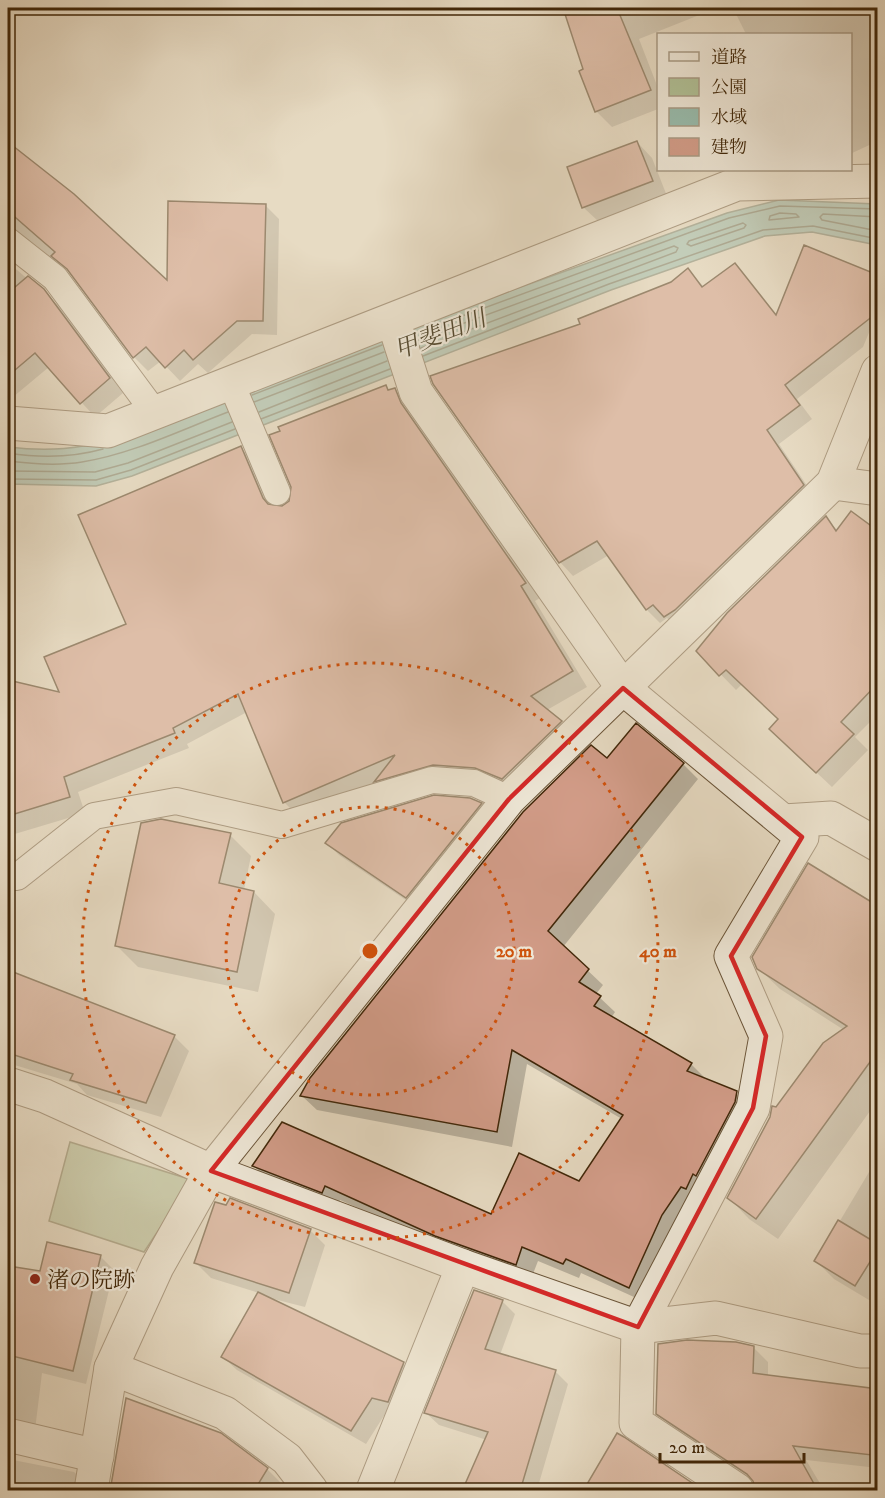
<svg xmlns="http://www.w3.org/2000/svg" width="885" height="1498" font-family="'IM FELL DW Pica','Noto Serif JP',serif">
<rect width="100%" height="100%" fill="#e7dbc3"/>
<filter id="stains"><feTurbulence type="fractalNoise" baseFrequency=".00333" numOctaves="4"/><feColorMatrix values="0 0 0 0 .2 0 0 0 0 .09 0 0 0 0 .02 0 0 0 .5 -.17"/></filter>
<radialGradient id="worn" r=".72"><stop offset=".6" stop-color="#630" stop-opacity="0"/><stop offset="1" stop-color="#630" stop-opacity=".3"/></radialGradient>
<!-- green -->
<polygon fill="#b1c197" stroke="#797450" stroke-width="1.5" points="70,1142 192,1180 144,1252 49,1221"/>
<!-- water -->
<path fill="#98bcad" stroke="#75806b" stroke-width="1.5" d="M 779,200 L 877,204 L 877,245 L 812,232 L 765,236 L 611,290 L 132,476 L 96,486 L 8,484 L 8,447 C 49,452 79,449 119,438 L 507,292 L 727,213 Z"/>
<!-- shadow -->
<g fill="#0003">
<polygon points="565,8 717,8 639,39 658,88 658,109 612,127 596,111"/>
<polygon points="733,8 878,8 878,141 850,154 850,34 746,34"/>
<polygon points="637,142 652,158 667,196 599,222 583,207"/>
<polygon points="8,143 73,195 168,284 265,205 279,219 277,335 252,334 208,373 198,364 180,381 161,361 148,371 134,357 71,273 33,243 18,240 8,253"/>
<polygon points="8,257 10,264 58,305 123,393 95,417 49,367 13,397 8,392"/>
<polygon points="734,265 777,316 878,311 863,347 797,399 812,419 779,444 816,499 679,630 667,618 660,623 647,610 609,555 573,576 560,562 582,325 672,284 688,270 704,287"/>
<polygon points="386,387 390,391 395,390 410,405 540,598 535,601 587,687 547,710 576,737 518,794 449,780 299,817 284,802 247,712 187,744 189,748 78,792 85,813 8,836 8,682 61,695 128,625 241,448 256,463 275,507 283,508"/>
<polygon points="826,518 838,531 878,533 878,714 855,737 868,750 832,787 786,744 780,720 742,684 736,690 698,651"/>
<polygon points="607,760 683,764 698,779 563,947 603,985 596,994 615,1012 611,1018 691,1064 706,1079 736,1093 751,1108 645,1302 581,1273 579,1278 538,1261 531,1279 452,1250 340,1200 338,1207 269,1181 254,1166 492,1216 580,1183 622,1119 527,1064 512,1147 317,1110 302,1096"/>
<polygon points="481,804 493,816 419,909 339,855 327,843"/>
<polygon points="230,835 251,856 244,890 254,892 275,914 258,992 138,967 117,946"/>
<polygon points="878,908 878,1100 778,1239 749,1219 729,1198 777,1109 844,1030 780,989 758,968"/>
<polygon points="8,971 174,1036 189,1051 161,1117 87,1095 77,1084 8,1063"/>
<polygon points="878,1157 878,1296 874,1303 834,1279 816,1261"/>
<polygon points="216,1203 310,1230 325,1245 305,1307 262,1296 403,1364 417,1378 402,1415 387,1411 366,1444 237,1370 223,1357 259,1293 211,1278 195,1262"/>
<polygon points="48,1244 101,1257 114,1270 86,1384 42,1373 35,1430 8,1426 8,1267 41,1273"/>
<polygon points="502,1301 515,1314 500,1355 555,1371 568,1384 537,1490 464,1490 487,1440 439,1425 426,1413"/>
<polygon points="753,1347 768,1362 768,1376 878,1391 878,1468 806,1460 824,1490 760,1490 750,1473 747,1478 673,1428 657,1413"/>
<polygon points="220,1435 267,1469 281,1483 276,1490 200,1490"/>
<polygon points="8,1459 74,1472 88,1485 88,1490 8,1490"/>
</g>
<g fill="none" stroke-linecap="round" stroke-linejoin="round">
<!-- shore -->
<g stroke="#6c725b" stroke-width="1.5">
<polygon points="780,213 796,214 799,217 769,220 770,216"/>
<polyline points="878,217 823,214 820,217 822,220 878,231"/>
<polygon points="743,223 746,225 744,228 691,246 687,244 689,241"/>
<polyline points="416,333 729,218 780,206 878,209"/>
<polyline points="418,340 674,246 678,248 676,252 421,348"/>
<polyline points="423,356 609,284 763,230 813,226 878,239"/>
<polyline points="252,395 382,345"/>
<polyline points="254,402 384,352"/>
<polyline points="259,412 387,361"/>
<polyline points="261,419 390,369"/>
<path d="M 8,453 C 40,458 71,458 103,449"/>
<path d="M 8,461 C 32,464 58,466 82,462 C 132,454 181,430 228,412"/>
<polyline points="8,471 95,472 128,463 232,422"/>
<polyline points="8,479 96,480 131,470 235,429"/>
</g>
</g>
<!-- building -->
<g fill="#d29c88" stroke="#412709" stroke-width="1.5">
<polygon points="563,8 617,8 651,90 595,112 579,71 583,69"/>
<polygon points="637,141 653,181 582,208 567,167"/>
<polygon points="8,142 74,194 167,280 168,201 266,204 263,321 237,321 193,360 184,350 165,368 146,347 133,358 67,269 51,256 55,252 8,211"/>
<polygon points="804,245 878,275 878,312 785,385 800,405 767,430 804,485 675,610 664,617 653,605 646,610 597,541 559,563 433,384 430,376 580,324 578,319 671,282 688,268 702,287 735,263 776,315"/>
<polygon points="28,276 44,289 110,378 80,404 35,353 8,376 8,293"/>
<polygon points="386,385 388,390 395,388 401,403 526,583 521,586 573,671 531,696 562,721 502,779 475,768 433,765 374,782 395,755 283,803 238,694 173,728 175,733 64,777 70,797 8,816 8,680 59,692 44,657 126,624 78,515 241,446 263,498 268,504 282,506 289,501 291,487 269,435 280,431 278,427"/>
<polygon points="851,511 878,531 878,683 841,722 854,734 816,773 769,729 778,719 726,670 719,676 696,651 727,613 826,516 836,531"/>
<polygon points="636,723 684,763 548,931 589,969 579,982 601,996 594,1006 692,1063 687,1071 737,1091 735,1102 696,1176 693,1174 686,1189 681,1187 662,1215 629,1288 566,1259 563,1264 522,1247 516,1265 435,1236 325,1186 322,1193 252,1166 282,1122 491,1214 519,1153 579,1181 623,1115 512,1050 497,1132 300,1096 310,1078 523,812 591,745 607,758"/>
<polygon points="434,795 470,798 482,803 406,898 325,843 341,823"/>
<polygon points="161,819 231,833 219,883 254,891 237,972 115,946 141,823"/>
<polygon points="808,863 878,906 878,1051 756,1219 727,1198 770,1117 772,1106 776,1107 823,1043 847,1026 757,969 752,957"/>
<polygon points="8,970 175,1035 146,1103 70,1080 73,1074 8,1053"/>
<polygon points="230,1198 311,1229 289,1293 194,1263 215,1202 226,1205"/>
<polygon points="838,1220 878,1244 878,1249 855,1286 814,1261"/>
<polygon points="47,1242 101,1255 73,1371 8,1355 8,1266 40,1271"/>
<polygon points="474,1290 503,1300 485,1349 556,1370 520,1491 462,1491 488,1432 424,1413"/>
<polygon points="258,1292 404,1362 388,1402 372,1398 351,1431 221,1357"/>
<polygon points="687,1340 736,1342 754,1346 753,1373 878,1389 872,1455 793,1446 818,1491 756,1491 753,1481 747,1474 656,1414 658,1344"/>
<polygon points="126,1398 221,1433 268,1468 254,1491 110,1491"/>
<polygon points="617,1433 624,1437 704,1491 583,1491"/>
</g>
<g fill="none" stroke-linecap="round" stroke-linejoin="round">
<!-- lane casing -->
<g stroke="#6a5438" stroke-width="28">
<g id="lane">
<polyline points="8,241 55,278 155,413"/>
<polyline points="231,383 277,492"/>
<polyline points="8,875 17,877 94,816 176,801 282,825 432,780 474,783 509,799"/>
</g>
</g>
<!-- street casing -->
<g stroke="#6a5438" stroke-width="35">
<g id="street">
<polyline points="393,320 416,392 623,688 802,837 731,956 766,1036 753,1108 638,1327 636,1423 737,1490"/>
<polyline points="8,423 108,431 737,184 878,181"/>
<polyline points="833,483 878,489"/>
<polyline points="784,821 831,818 878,845"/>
<polyline points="8,1084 45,1096 211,1171 463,1266 638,1327 716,1318 860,1351 878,1351"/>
<polyline points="111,1368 225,1413 287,1459 311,1490"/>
<polyline points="8,1435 97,1456"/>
<polyline points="91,1490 111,1368 157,1267 211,1171 509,799 833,483 878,371"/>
<polyline points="373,1490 463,1266"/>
</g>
</g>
<!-- lane -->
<use href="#lane" stroke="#efe8d8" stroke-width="26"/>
<!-- street -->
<use href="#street" stroke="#efe8d8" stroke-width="33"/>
</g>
<!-- marked area -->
<path d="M0 0H885V1498H0ZM 623,688 L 802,837 L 731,956 L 766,1036 L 753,1108 L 638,1327 L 211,1171 L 509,799 Z" fill="#e7dbc3" fill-opacity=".55" fill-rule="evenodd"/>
<path fill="none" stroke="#d62828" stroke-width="4.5" stroke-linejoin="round" d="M 623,688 L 802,837 L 731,956 L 766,1036 L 753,1108 L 638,1327 L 211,1171 L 509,799 Z"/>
<!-- distance rings -->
<g fill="none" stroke="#cf520c" stroke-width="3" stroke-dasharray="3 6">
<circle cx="370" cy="951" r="144"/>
<circle cx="370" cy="951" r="288"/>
</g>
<!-- markers -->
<circle fill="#8f2418" stroke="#efe8d8" stroke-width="2" cx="35" cy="1279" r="6"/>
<g text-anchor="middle" stroke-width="4.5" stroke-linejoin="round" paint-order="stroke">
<!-- poi labels -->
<g font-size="22" fill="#412709" stroke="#efe8d8" text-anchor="start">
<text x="47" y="1287">渚の院跡</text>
</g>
<!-- water labels -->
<g font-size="24" font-style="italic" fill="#574c32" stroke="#efe8d8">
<text transform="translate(440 334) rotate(-21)" y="8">甲斐田川</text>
</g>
</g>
<circle cx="370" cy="951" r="9" fill="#cf520c" stroke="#efe8d8" stroke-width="3"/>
<g font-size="18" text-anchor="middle" font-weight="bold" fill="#cf520c" stroke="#efe8d8" stroke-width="4.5" stroke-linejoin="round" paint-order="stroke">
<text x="514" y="957">20 m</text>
<text x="658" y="957">40 m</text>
</g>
<!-- margin -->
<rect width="885" height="1498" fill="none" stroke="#e7dbc3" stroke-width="30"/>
<rect x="9" y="9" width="867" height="1480" fill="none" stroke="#412709" stroke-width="3"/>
<rect x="15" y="15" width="855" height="1468" fill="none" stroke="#412709" stroke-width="1.5"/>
<!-- legend -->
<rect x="657" y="33" width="195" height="138" fill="#efe8d8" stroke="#a99b85" stroke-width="1.5"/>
<rect x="669" y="52" width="30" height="9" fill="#efe8d8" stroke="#a99b85" stroke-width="1.5"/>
<text x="711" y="63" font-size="18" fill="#412709">道路</text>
<rect x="669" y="78" width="30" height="18" fill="#b1c197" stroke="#a99b85" stroke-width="1.5"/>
<text x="711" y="93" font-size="18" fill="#412709">公園</text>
<rect x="669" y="108" width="30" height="18" fill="#98bcad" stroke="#a99b85" stroke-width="1.5"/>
<text x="711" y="123" font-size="18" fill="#412709">水域</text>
<rect x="669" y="138" width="30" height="18" fill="#d29c88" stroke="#a99b85" stroke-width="1.5"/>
<text x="711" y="153" font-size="18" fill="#412709">建物</text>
<!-- scale -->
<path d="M660 1453v9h144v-9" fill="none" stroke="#412709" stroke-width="3"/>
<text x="669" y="1453" font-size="18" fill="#412709" stroke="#efe8d8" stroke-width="4.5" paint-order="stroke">20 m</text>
<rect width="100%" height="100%" filter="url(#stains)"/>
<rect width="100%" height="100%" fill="url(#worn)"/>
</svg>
